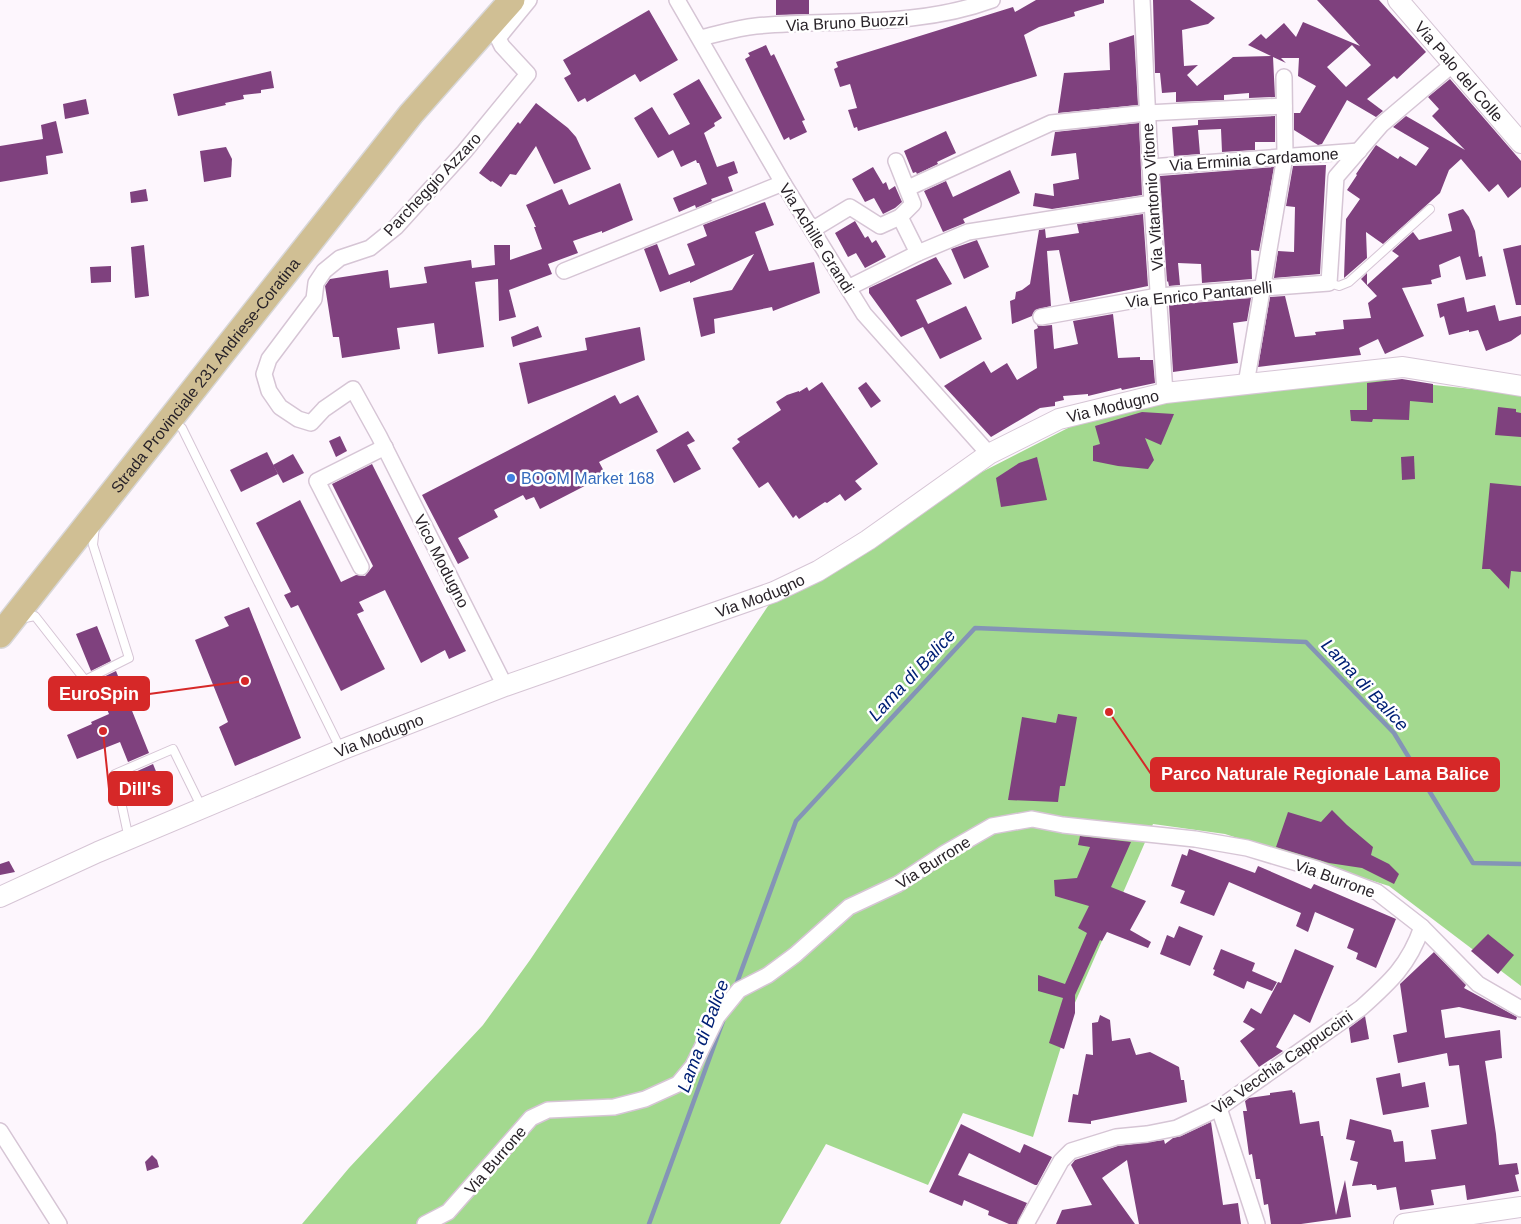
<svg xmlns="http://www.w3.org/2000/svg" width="1521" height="1224" font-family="Arial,sans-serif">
<rect width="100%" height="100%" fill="#fdf6fd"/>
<!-- green -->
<polygon fill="#a3d98f" points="1347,376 1521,394 1521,986 1389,886 1225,834 1153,824 1074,1005 1033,1137 963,1113 928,1185 826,1144 780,1224 302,1224 349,1168 483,1025 530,960 772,600 978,474 1119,402"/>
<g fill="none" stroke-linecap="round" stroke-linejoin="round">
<!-- stream -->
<g stroke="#8494b6" stroke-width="4.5">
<polyline points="735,988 796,821 975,628 1306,642 1394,733 1473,863 1521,864"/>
<polyline points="649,1224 723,1021"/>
</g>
</g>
<!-- building -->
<g fill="#7f417e" fill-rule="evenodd">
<polygon points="776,0 809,0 809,14 776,15"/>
<polygon points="1036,0 1104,0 1104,3 1074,12 1075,16 1039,27 1024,35 1037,76 858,131 857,127 854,128 848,110 857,108 850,84 840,87 834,69 838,67 836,62 1013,7 1015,12"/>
<path d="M 1153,0 L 1190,0 L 1215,18 L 1208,24 L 1182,30 L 1184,66 L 1198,65 L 1187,75 L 1197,86 L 1233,57 L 1271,56 L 1248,45 L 1261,34 L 1266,39 L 1284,23 L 1296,37 L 1303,22 L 1360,46 L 1317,0 L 1379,0 L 1426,52 L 1397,79 L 1394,76 L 1367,99 L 1383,111 L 1376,117 L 1347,100 L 1322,144 L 1318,145 L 1294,130 L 1294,113 L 1300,113 L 1316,86 L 1298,76 L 1299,58 L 1281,58 L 1286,63 L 1273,57 L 1275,97 L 1249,98 L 1249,93 L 1224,95 L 1224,100 L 1176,102 L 1176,92 L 1162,93 L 1160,73 L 1155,73 ZM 1352,45 L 1371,65 L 1346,87 L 1327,67 Z"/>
<polygon points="649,10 678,60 640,82 635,74 587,102 585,98 578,102 564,78 571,74 563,60"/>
<polygon points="1134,35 1138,105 1058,113 1064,73 1110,70 1109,43"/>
<polygon points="766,45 771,56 774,54 805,120 802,121 807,132 790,140 789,137 784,140 745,59 750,56 748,53"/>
<polygon points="271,71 274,88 261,90 261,93 243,95 244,99 225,103 226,105 178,116 173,94"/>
<polygon points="699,79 722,118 714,123 715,126 704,133 717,167 734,161 738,173 728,177 733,191 711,199 712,201 696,208 695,205 679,212 673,198 707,184 699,163 697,163 696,160 681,167 673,150 658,158 634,118 652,107 669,135 690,124 673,94"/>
<polygon points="1450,79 1521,161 1521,187 1508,198 1498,184 1489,192 1461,159 1449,170 1440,193 1383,244 1366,232 1367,258 1344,278 1346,219 1360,199 1347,190 1357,175 1356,174 1376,145 1398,159 1400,156 1416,166 1429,148 1393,127 1406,116 1465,150 1432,116 1439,109 1428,97"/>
<polygon points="86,99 89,114 65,119 63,104"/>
<polygon points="536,103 568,128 576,137 591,169 554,184 536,146 516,175 510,174 501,187 492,181 491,182 479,173 518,122 520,124"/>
<polygon points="1275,116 1275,142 1255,142 1255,150 1222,152 1221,129 1198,130 1200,154 1174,156 1172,127 1198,125 1198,126 1198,120"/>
<polygon points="56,121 63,153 46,156 48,174 0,182 0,146 43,139 41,125"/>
<polygon points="1139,123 1142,195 1052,209 1033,206 1035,193 1054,196 1053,184 1079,179 1076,153 1051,156 1055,132"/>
<polygon points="946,131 956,153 937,162 938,164 917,174 916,172 913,173 904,151"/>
<polygon points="226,147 232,159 231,177 204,182 200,151"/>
<polygon points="1326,165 1320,274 1274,278 1278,251 1294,252 1295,207 1286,206 1293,166"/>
<polygon points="873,167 883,184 886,182 889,190 895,186 902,202 895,208 883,214 874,198 865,202 852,179"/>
<polygon points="1274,167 1259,251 1251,250 1252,279 1202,283 1201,264 1178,263 1180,285 1169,286 1168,281 1167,282 1160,176"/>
<polygon points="1010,170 1020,193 963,219 965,223 943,232 924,191 946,181 953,197"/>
<polygon points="620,183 633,220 602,233 602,231 573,241 578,253 548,264 552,274 509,290 516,317 499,321 498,279 475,282 484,347 438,354 434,323 397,328 400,349 342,358 339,337 333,337 325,286 330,279 388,270 390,288 427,283 424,267 471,260 472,268 495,265 494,245 510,245 510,260 542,249 534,227 536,227 526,205 562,189 569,205"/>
<polygon points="146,189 148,201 131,203 130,192"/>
<polygon points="765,202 774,225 755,232 769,271 814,262 820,293 773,311 772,307 714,319 715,333 701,337 693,298 732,290 754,254 690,283 690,281 660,292 644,249 657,244 669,275 695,265 687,244 707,236 703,225"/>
<polygon points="1463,209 1469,217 1475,231 1479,257 1482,256 1486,276 1466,280 1460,256 1439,265 1441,277 1431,280 1432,284 1402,288 1424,336 1385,354 1378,339 1359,348 1361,355 1258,367 1270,297 1285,296 1295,337 1316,335 1315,332 1344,329 1343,320 1371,318 1368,303 1377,296 1361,279 1367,273 1367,285 1399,256 1392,251 1413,232 1419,240 1452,231 1448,214"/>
<polygon points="1143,214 1148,286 1070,302 1059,250 1047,251 1051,306 1035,310 1032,316 1012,324 1010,301 1015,299 1016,292 1022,290 1030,284 1039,230 1045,229 1046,238 1079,233 1077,224"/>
<polygon points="855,221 865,238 868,236 872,243 876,240 886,257 865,268 856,253 848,257 835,233"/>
<polygon points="977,240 989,267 964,279 951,249"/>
<polygon points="144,245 149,296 135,298 131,247"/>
<polygon points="1521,245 1521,305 1516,305 1503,249"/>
<polygon points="936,257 952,284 916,300 928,324 966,306 982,339 940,359 923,327 901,337 869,293 869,288"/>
<polygon points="111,266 111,282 91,283 90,267"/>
<polygon points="1464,297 1467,312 1495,305 1499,321 1521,316 1521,334 1511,341 1486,351 1478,330 1469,332 1469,330 1449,335 1444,316 1440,318 1437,304"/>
<polygon points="1251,298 1247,321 1233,323 1238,363 1173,372 1169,305"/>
<polygon points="1113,314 1118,358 1140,357 1140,360 1153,360 1155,383 1122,390 1121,388 1088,396 1088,394 1063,396 1064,400 1055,402 1055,406 1040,408 991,437 944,386 984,361 991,373 1007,363 1017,380 1037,368 1034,330 1038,328 1037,325 1042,326 1052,325 1054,349 1078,344 1073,321"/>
<polygon points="538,326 542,337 513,347 511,337"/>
<polygon points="640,327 645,360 528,404 519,363 587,350 585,338"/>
<polygon points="1402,379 1433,384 1433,403 1410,401 1409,420 1373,419 1372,422 1351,421 1350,410 1367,410 1367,383"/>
<polygon points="822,382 878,464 855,481 862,489 845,501 840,494 827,503 825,502 799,519 796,515 793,518 768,482 759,488 732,448 740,442 737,439 781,410 776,402 787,395 799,391 799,392 807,387 809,391"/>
<polygon points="866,382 881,401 871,408 858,388"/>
<polygon points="615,395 620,404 638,395 658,432 599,462 606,475 540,509 534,497 526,500 523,495 494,510 498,517 458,538 469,558 458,564 422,495"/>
<polygon points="1498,407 1516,409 1516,412 1521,413 1521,437 1495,435"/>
<polygon points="1142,412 1174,414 1161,445 1145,438 1154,460 1148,469 1118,466 1093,461 1093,446 1100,444 1095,426"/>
<polygon points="688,431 695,441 687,445 701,469 674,483 656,450"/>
<polygon points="340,436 347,451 336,457 329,441"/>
<polygon points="267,452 278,474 241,492 230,470"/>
<polygon points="293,454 304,473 283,483 273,465"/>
<polygon points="1414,456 1415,479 1402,480 1401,457"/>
<polygon points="1037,457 1047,500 1001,507 996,478 1019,463"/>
<polygon points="372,464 466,651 449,659 445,650 421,663 385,590 359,602 364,611 357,614 385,669 341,691 298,605 291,608 284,595 291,592 256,523 300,500 341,582 356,575 365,576 373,566 332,484"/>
<polygon points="1490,483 1521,486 1521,572 1511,571 1509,589 1490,569 1482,569"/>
<polygon points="249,607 301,738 235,766 219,727 228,722 195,640 229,626 224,617"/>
<polygon points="97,626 111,661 91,671 76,634"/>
<polygon points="116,671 149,753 128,762 120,742 77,759 67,735 92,724 91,722 109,714 95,681"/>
<polygon points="1058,714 1077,717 1065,786 1060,786 1058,802 1008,800 1022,717 1056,723"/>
<polygon points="153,764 166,796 146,804 133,773"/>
<polygon points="1332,810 1347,825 1373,847 1371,855 1389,864 1399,874 1394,884 1362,868 1329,863 1276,847 1288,812 1321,822"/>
<polygon points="1080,836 1131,842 1111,887 1146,901 1130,930 1151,942 1148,948 1107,932 1102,941 1100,940 1075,995 1075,1013 1064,1049 1049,1043 1063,998 1038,991 1038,975 1065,984 1087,933 1078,928 1089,906 1055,896 1054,880 1077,878 1090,847 1078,845"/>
<polygon points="1189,849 1255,873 1258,866 1311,889 1314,884 1396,919 1376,968 1356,959 1358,953 1347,948 1354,929 1315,912 1308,932 1296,926 1301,913 1229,882 1214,916 1180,903 1185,891 1171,886 1182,854 1187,856"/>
<polygon points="9,861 15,872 0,875 0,864"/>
<polygon points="1179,926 1203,936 1190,966 1160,954 1167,935 1174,938"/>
<polygon points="1488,934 1514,955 1498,974 1471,951"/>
<polygon points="1221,949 1255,963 1252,971 1277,982 1272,991 1247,981 1244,989 1213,975 1215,970 1213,969"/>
<polygon points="1295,949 1334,966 1310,1023 1294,1014 1276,1047 1283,1051 1259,1067 1240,1041 1255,1029 1243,1022 1251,1008 1261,1014 1278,982 1281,983"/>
<polygon points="1434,952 1466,985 1464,988 1517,1017 1516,1020 1459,1007 1441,1010 1445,1038 1500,1030 1502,1058 1485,1061 1496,1134 1499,1165 1517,1163 1519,1174 1515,1175 1519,1191 1467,1200 1465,1185 1431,1190 1434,1205 1400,1210 1396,1187 1377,1190 1376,1185 1372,1185 1372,1184 1352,1186 1358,1162 1350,1160 1355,1141 1346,1139 1350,1119 1391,1130 1394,1142 1403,1141 1405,1162 1436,1159 1431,1130 1467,1124 1459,1065 1449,1066 1447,1053 1398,1063 1393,1035 1407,1032 1400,984"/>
<polygon points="1100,1015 1110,1020 1112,1041 1130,1038 1136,1055 1150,1052 1179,1067 1181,1080 1184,1080 1187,1102 1091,1121 1091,1124 1068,1122 1073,1094 1078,1095 1086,1054 1093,1055 1092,1023 1098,1022"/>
<polygon points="1365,1016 1369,1039 1351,1043 1349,1028"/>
<polygon points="1400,1073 1402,1087 1425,1082 1429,1107 1383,1115 1376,1078"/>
<polygon points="1292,1090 1293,1093 1295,1092 1300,1124 1319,1121 1321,1136 1323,1136 1336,1215 1345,1180 1351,1217 1301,1224 1271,1224 1268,1204 1264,1205 1260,1179 1256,1179 1252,1154 1249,1155 1243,1111 1247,1111 1245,1101 1249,1098 1270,1095 1270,1093"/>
<polygon points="1211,1122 1223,1205 1238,1203 1241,1224 1139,1224 1127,1160 1102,1178 1135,1224 1056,1224 1062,1210 1092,1205 1071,1165 1075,1160 1118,1146 1164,1140 1165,1144 1173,1138 1181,1136"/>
<polygon points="961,1124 1020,1153 1024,1144 1052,1157 1037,1185 1035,1185 969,1153 958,1175 1027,1203 1017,1224 1009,1224 988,1215 989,1211 964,1200 962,1206 929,1192"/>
<polygon points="152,1155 157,1160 159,1167 147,1171 145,1162"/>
</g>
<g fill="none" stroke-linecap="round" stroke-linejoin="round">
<!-- service casing -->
<g stroke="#d6c5d5" stroke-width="10">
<g id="service">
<polyline points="1329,283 1339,286 1349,282 1430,209"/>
<polyline points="172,421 182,428 341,750"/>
<polyline points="20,619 35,616 85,680 129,658 93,545 95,526"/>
<polyline points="129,839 115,774 173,749 202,808"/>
</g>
</g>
<!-- minor casing -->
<g stroke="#d6c5d5" stroke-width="18">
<g id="minor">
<polyline points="677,0 783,183 864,314 989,454"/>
<polyline points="1142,0 1152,203 1165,393"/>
<path d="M 700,38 C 718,34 737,28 756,26 C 836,19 916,28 992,0"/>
<polyline points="896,161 913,204 900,217 918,253"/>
<polyline points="1150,167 1359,151"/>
<polyline points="908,188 1051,123 1147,113 1284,106"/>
<polyline points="812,230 850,207 880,226 900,217"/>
<polyline points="564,271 783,183"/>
<polyline points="848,288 918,253 968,232 1152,203"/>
<polyline points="1041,317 1158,296 1329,283 1336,177 1381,125 1453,64"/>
<polyline points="1246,384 1285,156 1284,77"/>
<polyline points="361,567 317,481 385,447"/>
<polyline points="505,686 379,436 353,389 324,409 311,423 298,419 280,407 269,391 264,374 269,359 314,299 316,283 324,271 340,258 370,248 396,227 464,152 528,74 502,46 498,38 529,0"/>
<polyline points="1219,1108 1257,1224"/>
<polyline points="0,1131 59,1224"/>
<polyline points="425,1224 448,1212 531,1118 548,1110 614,1107 645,1099 678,1084 693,1066 717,1017 739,990 768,975 795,955 849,907 898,884 945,853 992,826 1032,819 1063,825 1195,839 1247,848 1317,869 1377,892 1422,927 1478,984 1521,1009"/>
<path d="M 1026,1224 L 1061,1161 L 1071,1151 L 1116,1137 L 1147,1134 L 1177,1128 L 1219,1108 L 1361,1008 C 1390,982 1409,965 1422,927"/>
</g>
</g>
<!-- tertiary casing -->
<g stroke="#d6c5d5" stroke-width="22">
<g id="tertiary">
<path id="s1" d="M 1398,0 L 1521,143"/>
<path id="s2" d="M 0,897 L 98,852 L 341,750 L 505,686 L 774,592 L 818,571 L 868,540 L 989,454 L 1059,419 L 1165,393 L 1403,367 L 1521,386"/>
<polyline points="1404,1224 1521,1207"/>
</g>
</g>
<!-- primary casing -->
<g stroke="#d8d7d8" stroke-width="28">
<g id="primary">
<path id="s3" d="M 0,635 L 411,114 L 512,0"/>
</g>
</g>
<!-- service -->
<use href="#service" stroke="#fff" stroke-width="8"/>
<!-- minor -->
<use href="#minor" stroke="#fff" stroke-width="15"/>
<!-- tertiary -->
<use href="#tertiary" stroke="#fff" stroke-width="20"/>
<!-- primary -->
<use href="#primary" stroke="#d0bf94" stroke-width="25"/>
</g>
<!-- markers -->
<circle fill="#3f7fe0" stroke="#fff" stroke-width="2" cx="511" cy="478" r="5"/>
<g text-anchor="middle" stroke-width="5" stroke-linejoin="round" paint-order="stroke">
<!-- street labels -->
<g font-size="16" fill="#292329" stroke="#fff">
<text transform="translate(847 22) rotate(-3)" y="6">Via Bruno Buozzi</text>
<text dy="6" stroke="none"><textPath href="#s1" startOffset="94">Via Palo del Colle</textPath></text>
<text transform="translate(1254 159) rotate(-4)" y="6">Via Erminia Cardamone</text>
<text transform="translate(432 184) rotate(-47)" y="6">Parcheggio Azzaro</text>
<text transform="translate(1152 197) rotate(-94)" y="6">Via Vitantonio Vitone</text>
<text transform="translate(817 238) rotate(58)" y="6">Via Achille Grandi</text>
<text transform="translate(1199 294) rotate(-6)" y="6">Via Enrico Pantanelli</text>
<text dy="6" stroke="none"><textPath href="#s3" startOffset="331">Strada Provinciale 231 Andriese-Coratina</textPath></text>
<text dy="6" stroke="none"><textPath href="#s2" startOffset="1222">Via Modugno</textPath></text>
<text transform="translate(442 561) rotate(63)" y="6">Vico Modugno</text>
<text dy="6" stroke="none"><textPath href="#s2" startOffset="818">Via Modugno</textPath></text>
<text dy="6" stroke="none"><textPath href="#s2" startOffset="412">Via Modugno</textPath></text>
<text transform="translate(933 862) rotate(-32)" y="6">Via Burrone</text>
<text transform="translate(1335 878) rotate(20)" y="6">Via Burrone</text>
<text transform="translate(1282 1062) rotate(-35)" y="6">Via Vecchia Cappuccini</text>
<text transform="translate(495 1160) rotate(-49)" y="6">Via Burrone</text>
</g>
<!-- shop labels -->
<g font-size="16" fill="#366cbe" stroke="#fff" text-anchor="start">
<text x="521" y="484">BOOM Market 168</text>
</g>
<!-- water labels -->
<g font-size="18" font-style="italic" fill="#002075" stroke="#fff">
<text transform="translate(912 675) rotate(-47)" y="6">Lama di Balice</text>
<text transform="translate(1365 685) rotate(47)" y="6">Lama di Balice</text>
<text transform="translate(703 1036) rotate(-70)" y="6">Lama di Balice</text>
</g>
</g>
<!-- callouts -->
<path fill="none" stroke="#d62828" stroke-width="2" d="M245 681L149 694M1109 712L1151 774M103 731L109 789"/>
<g fill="#d62828" stroke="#fff" stroke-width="2">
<circle cx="245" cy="681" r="5"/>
<circle cx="1109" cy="712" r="5"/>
<circle cx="103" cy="731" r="5"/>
</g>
<g fill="#d62828" stroke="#d62828" stroke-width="2">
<rect x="49" y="677" width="100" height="33" rx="5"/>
<rect x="1151" y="758" width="348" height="33" rx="5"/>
<rect x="109" y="772" width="63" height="33" rx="5"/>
</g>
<g font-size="18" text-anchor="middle" font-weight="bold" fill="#fff">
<text x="99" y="700">EuroSpin</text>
<text x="1325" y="780">Parco Naturale Regionale Lama Balice</text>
<text x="140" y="795">Dill's</text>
</g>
</svg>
